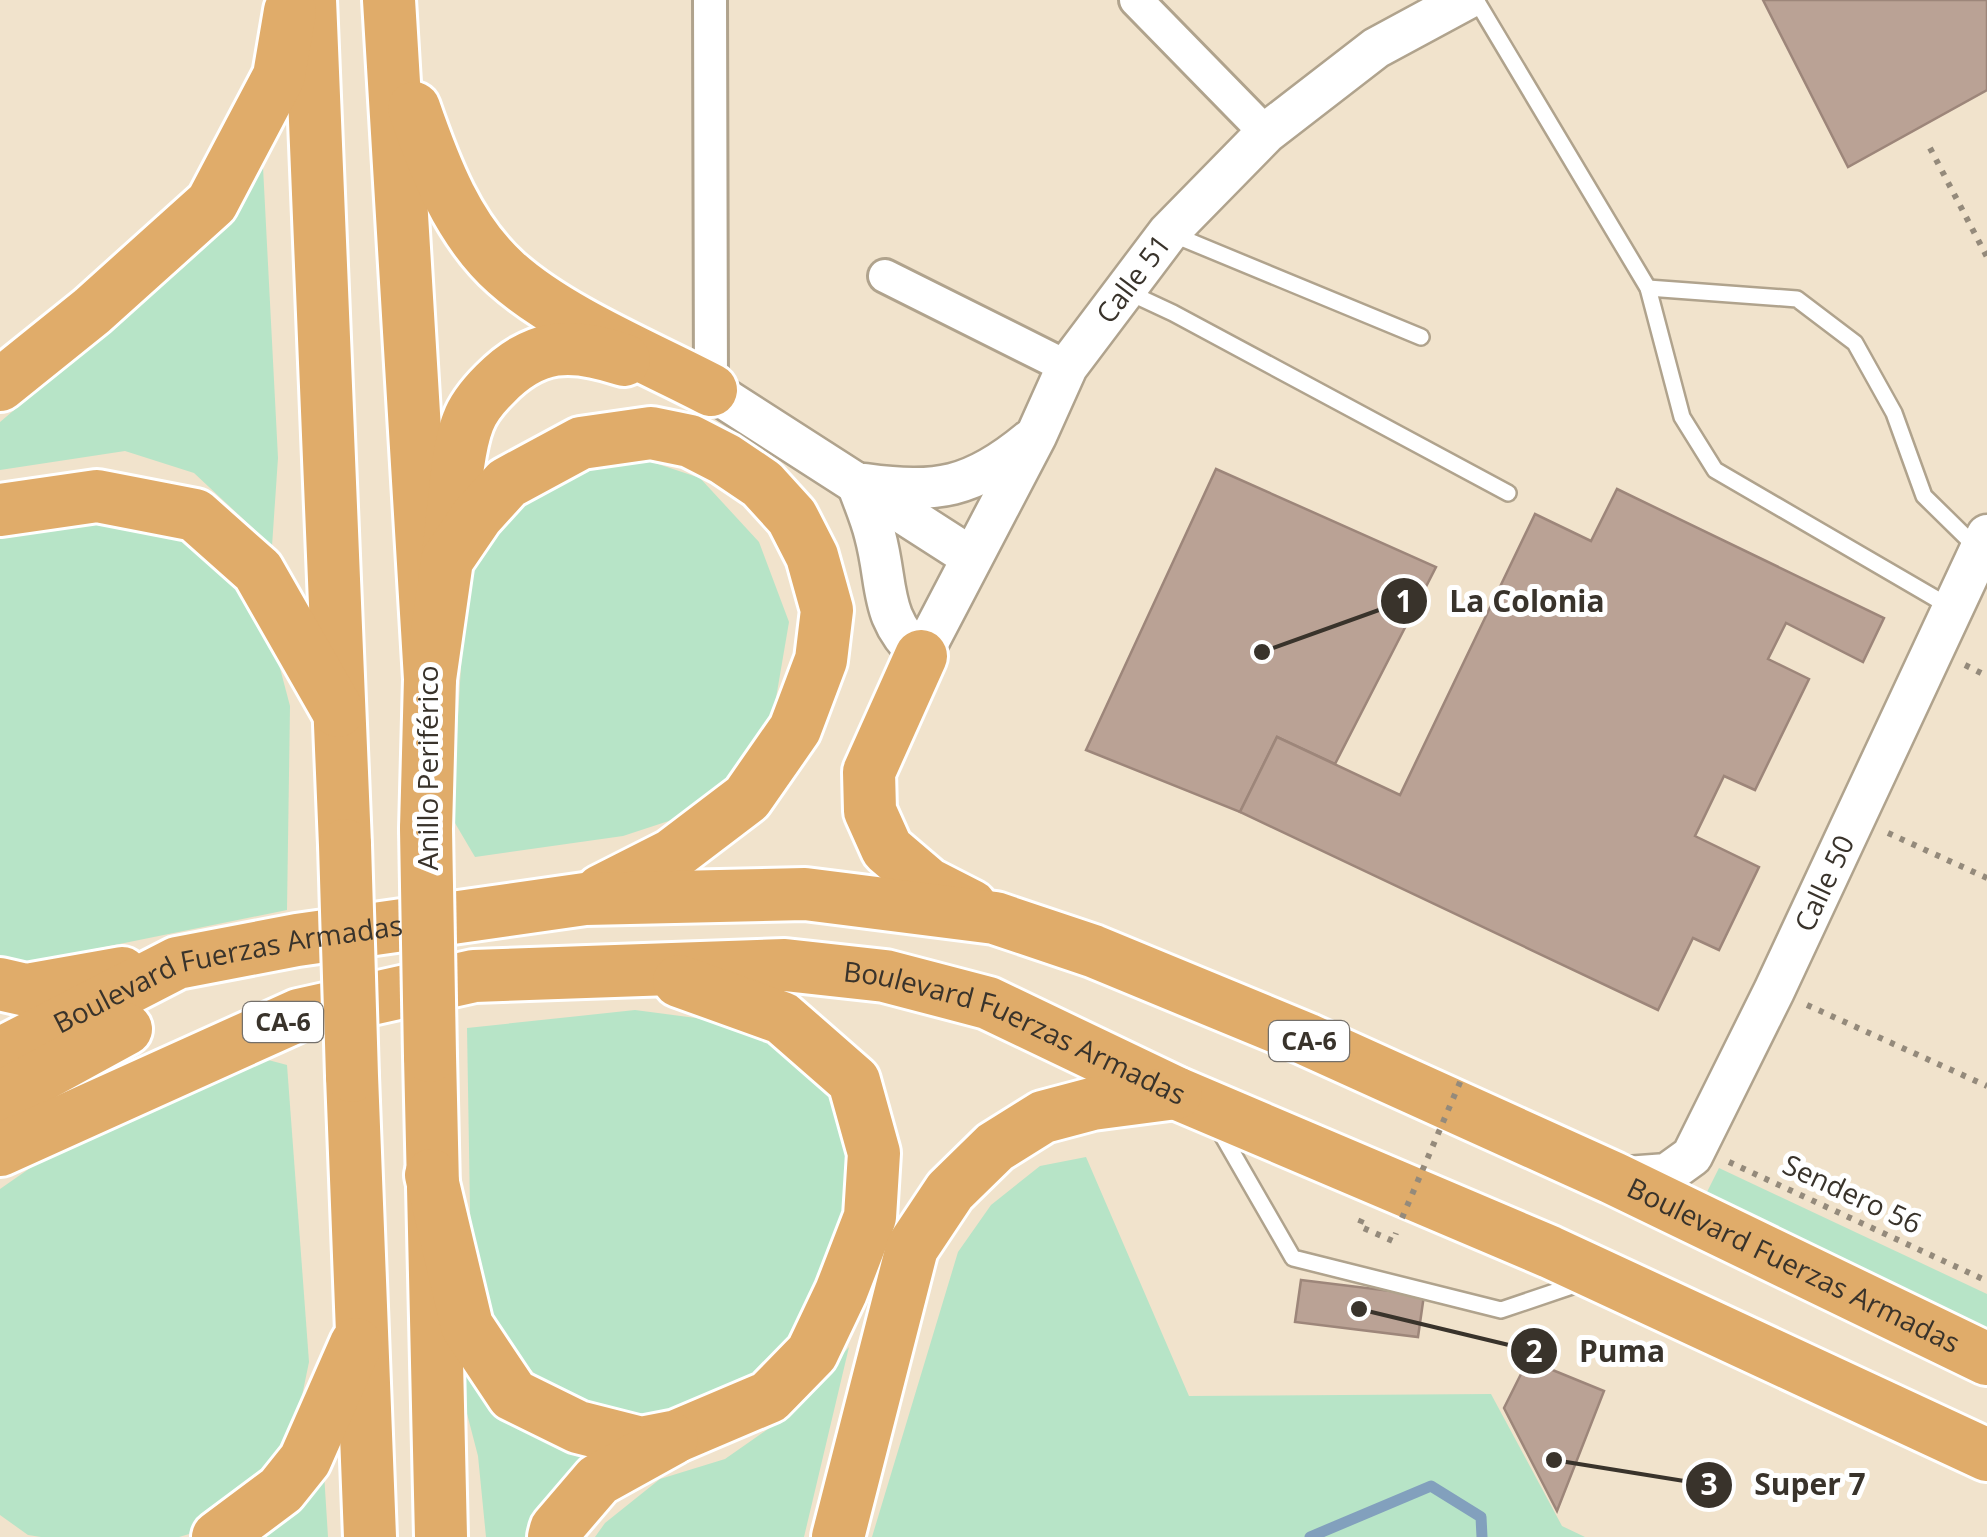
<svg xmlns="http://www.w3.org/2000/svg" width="1987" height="1537" font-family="'Open Sans',sans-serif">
<rect width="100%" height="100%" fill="#f1e3cc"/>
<!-- green -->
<g fill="#b7e4c7">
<polygon points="263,167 278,458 272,546 194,473 125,451 0,470 0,422 184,267"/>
<polygon points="631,455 700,478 759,542 789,622 775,704 746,767 690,814 623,836 475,857 452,818 466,582 498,510 563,471"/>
<polygon points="77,511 196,542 238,577 271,634 290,706 287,910 16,965 0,962 0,528"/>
<polygon points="635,1010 696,1018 744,1030 799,1057 839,1110 850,1187 835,1239 796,1326 764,1369 705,1410 647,1417 590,1412 538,1378 494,1326 471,1269 467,1028"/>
<polygon points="257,1057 287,1065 309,1362 295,1430 245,1503 196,1532 179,1537 41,1537 28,1535 0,1515 0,1189 56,1150"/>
<polygon points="1086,1157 1189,1396 1491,1394 1562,1526 1585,1537 872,1537 958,1252 991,1205 1040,1166"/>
<polygon points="1719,1168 1987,1294 1987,1345 1699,1208"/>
<polygon points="849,1347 804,1537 595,1537 605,1523 660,1479 725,1459 788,1415"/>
<path d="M 459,1353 C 503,1421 524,1447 608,1455 L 536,1537 L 486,1537 L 478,1456 L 458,1379 Z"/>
<polygon points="324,1473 328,1537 255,1537 280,1525"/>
</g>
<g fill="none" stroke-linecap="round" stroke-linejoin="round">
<!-- stream -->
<polyline stroke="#82a0bd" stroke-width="11" points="1310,1537 1431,1486 1481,1517 1482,1537"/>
</g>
<!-- building -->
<g fill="#baa295" stroke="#9d867a" stroke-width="2.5">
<polygon points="1763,0 1987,0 1987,90 1848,167"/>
<polygon points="1216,469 1436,567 1335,764 1277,737 1240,812 1086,750"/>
<polygon points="1617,489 1884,618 1863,662 1786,623 1768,659 1809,679 1755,790 1724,776 1695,836 1759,867 1719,950 1693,938 1658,1010 1240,812 1277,737 1400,795 1535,514 1591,541"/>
<polygon points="1301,1280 1424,1295 1418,1337 1295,1322"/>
<polygon points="1528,1360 1604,1391 1557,1511 1504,1408"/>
</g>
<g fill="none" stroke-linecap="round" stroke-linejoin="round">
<!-- service casing -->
<g stroke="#b0a38d" stroke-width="20">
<g id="service">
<polyline points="1476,0 1648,288 1682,417 1715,470 1952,608"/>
<polyline points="1172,234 1421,337"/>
<polyline points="1648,288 1797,299 1855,343 1894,413 1924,496 1977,548"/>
<polyline points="1128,292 1173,313 1508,493"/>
<polyline points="1217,1126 1293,1258 1501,1310 1581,1283"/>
</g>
</g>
<!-- minor casing -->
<g stroke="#b0a38d" stroke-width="38">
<g id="minor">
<polyline points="710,0 711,390"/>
<polyline points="1136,0 1266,133"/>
<polyline points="885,276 1067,367"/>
</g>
</g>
<!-- tertiary casing -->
<g stroke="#b0a38d" stroke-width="45">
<g id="tertiary">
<polyline points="711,390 971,557"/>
<path id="s1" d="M 857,483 C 863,500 871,518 875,535 C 889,587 878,616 921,656 L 1036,436 L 1067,367 L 1168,233 L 1266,133 L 1376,48 L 1465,0"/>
<path d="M 865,484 C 937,494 972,488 1029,441"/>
<path id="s2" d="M 1613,1178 L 1667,1174 L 1692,1156 L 1774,991 L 1987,535"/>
</g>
</g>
<!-- trunk casing -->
<g stroke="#fff" stroke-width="58">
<g id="trunk">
<polyline points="310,0 345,845"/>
<polyline points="389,0 430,679 426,829"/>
<path d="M 414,108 C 434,166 458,230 506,273 C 558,320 648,357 711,390"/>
<polyline points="0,385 92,311 212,203 279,76 290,11"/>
<polyline points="0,510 97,496 195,515 258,571 338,711"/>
<path d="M 448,554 C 453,519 456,452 468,422 C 473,408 485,394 495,384 C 535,343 571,342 624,360"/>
<polyline points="921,656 869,772 870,811 887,849 928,884 971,906"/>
<polyline points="430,679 447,560 477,516 507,483 581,443 651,433 690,441 725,459 762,484 792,517 812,556 827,610 821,660 795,729 747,798 672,855 601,891"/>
<polyline points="0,984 26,990 122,973"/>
<path id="s3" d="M 0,1054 L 177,963 L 297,940 L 585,899 L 805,894 L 995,918 L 1093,951 L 1306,1039 L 1613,1178 L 1987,1359"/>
<polyline points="430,1056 441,1537"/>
<polyline points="352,1076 370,1537"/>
<polyline points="0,1098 126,1029"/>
<path id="s4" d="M 0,1150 L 299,1015 L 474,976 L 785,965 L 885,976 L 988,1003 L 1176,1093 L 1550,1252 L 1987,1455"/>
<polyline points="431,1175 467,1326 513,1395 578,1427 641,1443 677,1436 769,1397 812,1353 841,1292 870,1217 874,1153 854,1081 782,1018 679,981"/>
<polyline points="218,1537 281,1490 305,1460 356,1344"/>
<polyline points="554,1537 556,1529 598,1480 672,1439"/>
<polyline points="838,1537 912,1248 950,1191 995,1147 1043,1117 1092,1104 1176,1093"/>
</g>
</g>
<!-- path -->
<g stroke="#948a7b" stroke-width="6" stroke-dasharray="5 8" stroke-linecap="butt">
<polyline points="1930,148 1987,257"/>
<polyline points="1965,665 1987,676"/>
<polyline points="1888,833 1987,878"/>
<polyline points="1807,1005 1987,1086"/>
<polyline points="1729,1162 1987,1281"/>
<polyline points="1362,1219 1359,1226 1393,1241 1396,1233"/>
</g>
<!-- service -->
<use href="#service" stroke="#fff" stroke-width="15"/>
<!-- minor -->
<use href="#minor" stroke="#fff" stroke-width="32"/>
<!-- tertiary -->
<use href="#tertiary" stroke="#fff" stroke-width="40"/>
<!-- trunk -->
<use href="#trunk" stroke="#e0ac6a" stroke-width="52"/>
<!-- trunk-bridge casing -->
<g stroke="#fff" stroke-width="58" stroke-linecap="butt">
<g id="trunk-bridge">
<polyline points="426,829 430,1056"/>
<polyline points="345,845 352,1076"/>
</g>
</g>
<!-- path-bridge -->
<polyline stroke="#948a7b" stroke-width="6" stroke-dasharray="5 8" stroke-linecap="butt" points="1402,1218 1461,1080"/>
<!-- trunk-bridge -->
<use href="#trunk-bridge" stroke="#e0ac6a" stroke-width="52"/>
</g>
<g text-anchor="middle" stroke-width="10" stroke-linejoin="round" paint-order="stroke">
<!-- shield labels -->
<g fill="#fff" stroke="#74706b" stroke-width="2.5">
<rect x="243" y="1002" width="80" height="40" rx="8"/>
<rect x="1269" y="1021" width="80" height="40" rx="8"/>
</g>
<g font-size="25" font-weight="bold" fill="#39332b">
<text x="283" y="1031">CA-6</text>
<text x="1309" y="1050">CA-6</text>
</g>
<!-- street labels -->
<g font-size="28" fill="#39332b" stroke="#fff">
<text dy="10" stroke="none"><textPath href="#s1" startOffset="622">Calle 51</textPath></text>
<text transform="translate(428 768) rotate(-90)" y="10">Anillo Periférico</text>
<text dy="10" stroke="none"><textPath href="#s2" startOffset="388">Calle 50</textPath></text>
<text dy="10" stroke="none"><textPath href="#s3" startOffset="245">Boulevard Fuerzas Armadas</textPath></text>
<text dy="10" stroke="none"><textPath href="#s4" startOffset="1060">Boulevard Fuerzas Armadas</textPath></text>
<text transform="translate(1852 1194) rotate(25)" y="10">Sendero 56</text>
<text dy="10" stroke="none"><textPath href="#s3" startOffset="1895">Boulevard Fuerzas Armadas</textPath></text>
</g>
</g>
<!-- callouts -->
<path fill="none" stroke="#39332b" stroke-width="4" d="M1262 652L1404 601M1359 1309L1534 1351M1554 1460L1709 1485"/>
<g fill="#39332b" stroke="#fff" stroke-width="4">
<circle cx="1262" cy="652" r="10"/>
<circle cx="1359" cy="1309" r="10"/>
<circle cx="1554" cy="1460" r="10"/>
<circle cx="1404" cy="601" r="25"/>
<circle cx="1534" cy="1351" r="25"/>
<circle cx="1709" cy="1485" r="25"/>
</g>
<g font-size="30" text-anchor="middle" font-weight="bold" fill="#fff">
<text x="1404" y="612">1</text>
<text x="1534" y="1362">2</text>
<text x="1709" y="1495">3</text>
</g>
<g font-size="30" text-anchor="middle" font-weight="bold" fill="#39332b" stroke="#fff" stroke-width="10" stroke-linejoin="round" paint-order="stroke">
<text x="1527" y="612">La Colonia</text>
<text x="1622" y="1362">Puma</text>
<text x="1810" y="1495">Super 7</text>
</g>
</svg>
